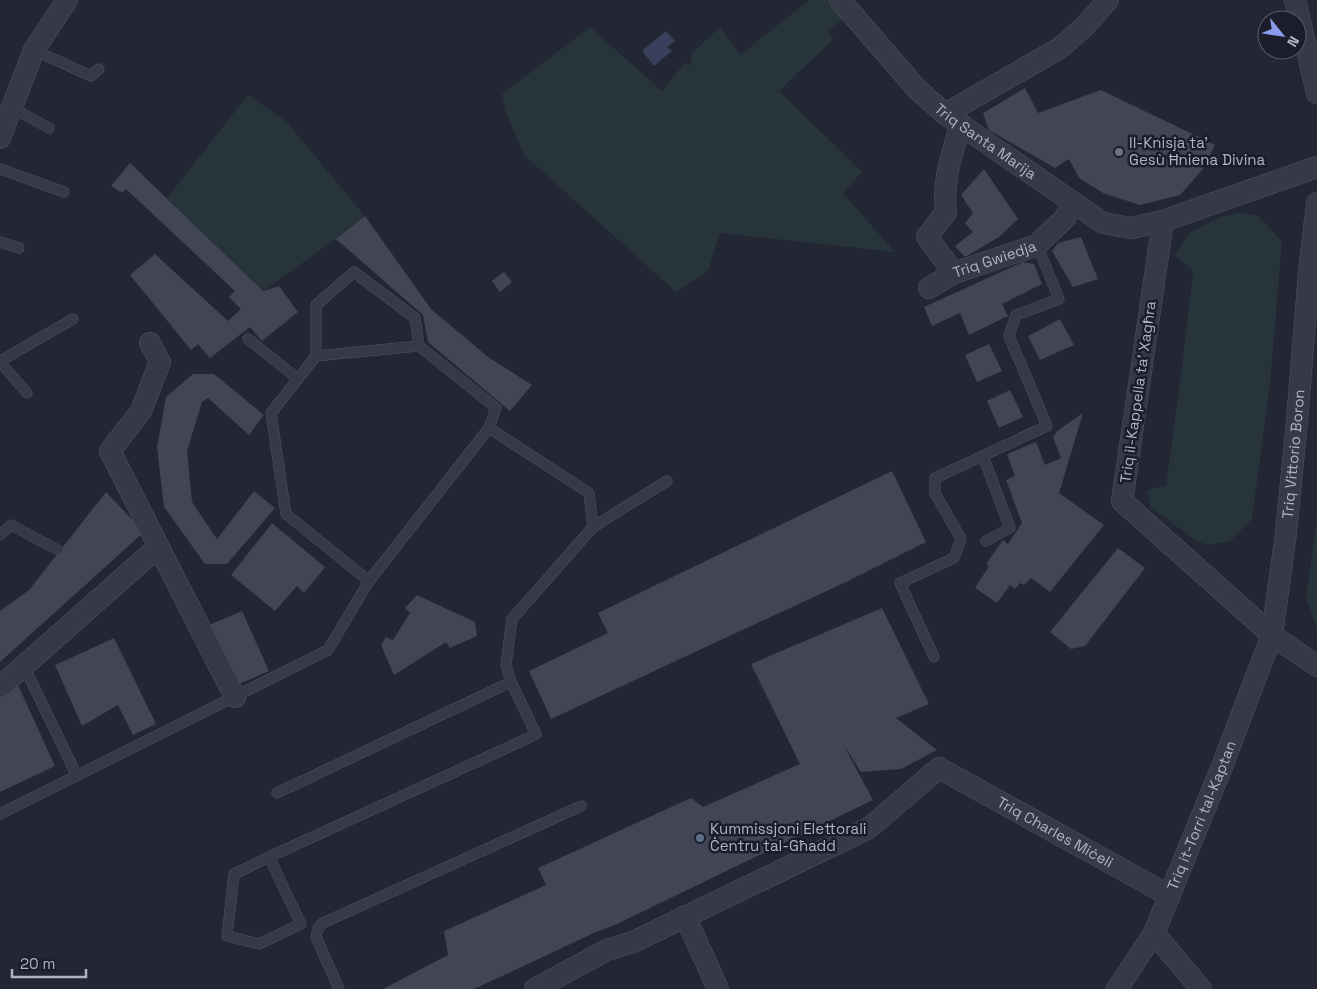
<svg xmlns="http://www.w3.org/2000/svg" width="1317" height="989" font-family="'Space Grotesk',sans-serif">
<rect width="100%" height="100%" fill="#232635"/>
<!-- green -->
<g fill="#273439">
<polygon points="809,0 832,0 846,17 827,31 834,39 779,91 862,172 843,193 895,252 720,233 708,271 676,292 524,155 507,115 502,94 590,27 662,91 685,62 691,66 691,54 720,27 740,55"/>
<polygon points="248,95 286,121 365,216 336,239 263,291 167,198"/>
<polygon points="1239,213 1258,216 1282,241 1270,384 1252,519 1229,542 1208,545 1196,541 1167,519 1151,509 1147,490 1166,485 1181,375 1193,271 1175,255 1189,233 1223,216"/>
<polygon points="1317,517 1317,628 1306,598"/>
</g>
<!-- water -->
<polygon fill="#3a405c" points="666,31 675,41 667,47 672,51 654,66 642,51"/>
<!-- building -->
<g fill="#414556">
<polygon points="1025,88 1038,113 1101,90 1215,145 1202,170 1180,195 1140,205 1103,193 1079,178 1069,159 1055,168 989,130 983,113"/>
<polygon points="130,163 263,291 279,286 298,312 262,341 250,327 210,358 198,344 191,350 130,275 155,254 228,321 241,309 229,297 235,291 126,189 122,193 111,186"/>
<polygon points="984,169 1018,219 999,237 965,257 955,246 973,232 965,223 973,213 961,195"/>
<polygon points="365,216 431,309 488,357 532,385 510,411 428,342 423,315 336,239"/>
<polygon points="1081,237 1098,279 1073,287 1052,251 1058,243"/>
<polygon points="1023,262 1034,264 1042,284 1002,304 1008,316 969,335 960,313 932,326 924,307"/>
<polygon points="504,272 512,282 500,292 492,281"/>
<polygon points="1060,319 1074,345 1040,360 1028,336"/>
<polygon points="989,344 1002,371 977,382 965,355"/>
<polygon points="193,374 214,374 264,415 249,435 208,398 202,402 187,451 192,502 217,539 254,491 275,508 227,564 205,564 164,507 157,447 166,397"/>
<polygon points="1010,390 1023,417 999,428 987,401"/>
<polygon points="1083,413 1059,493 1104,525 1050,592 1031,578 1024,585 1020,583 1015,589 1010,585 997,603 975,588 989,566 986,564 1003,540 1008,544 1022,523 1006,480 1015,476 1007,454 1036,442 1045,465 1061,458 1053,437 1057,431"/>
<polygon points="892,471 926,542 846,582 551,719 529,671 608,633 598,613"/>
<polygon points="106,492 144,532 0,662 0,611 29,590"/>
<polygon points="272,523 325,567 304,593 297,586 275,611 231,575"/>
<polygon points="1118,548 1145,568 1085,646 1071,649 1050,632"/>
<polygon points="417,595 475,622 477,636 450,648 446,642 394,675 381,645 386,637 393,640 410,613 405,608"/>
<polygon points="882,608 929,704 896,718 937,750 901,769 861,772 843,744 873,800 617,924 594,933 474,989 383,989 448,955 444,931 546,885 538,868 691,798 703,807 800,764 751,664"/>
<polygon points="242,611 269,671 237,685 209,625"/>
<polygon points="114,638 156,724 133,735 118,705 82,726 55,665"/>
<polygon points="17,683 55,766 0,792 0,698"/>
</g>
<g fill="none" stroke-linecap="round" stroke-linejoin="round">
<!-- service casing -->
<g stroke="#505360" stroke-width="11">
<g id="service">
<polyline points="34,50 91,76 99,69"/>
<polyline points="11,107 49,128"/>
<polyline points="0,169 64,192"/>
<polyline points="0,242 19,248"/>
<polyline points="248,339 298,379"/>
<polyline points="316,356 419,346"/>
<polyline points="0,361 73,319"/>
<polyline points="0,362 27,393"/>
<polyline points="983,456 1010,528 986,541"/>
<polyline points="593,527 667,481"/>
<polyline points="0,535 11,525 58,550"/>
<polyline points="369,581 286,514 271,413 316,356 316,305 354,272 415,318 419,346 496,408 489,428"/>
<polyline points="934,657 900,583 954,558 961,539 935,493 935,478 1047,426 1009,336 1016,315 1059,299 1037,245"/>
<polyline points="24,666 77,776"/>
<polyline points="277,793 511,682"/>
<polyline points="0,814 328,650 369,581 489,428 589,493 593,527 512,619 506,665 511,682 536,734 522,741 269,857 234,874 227,936 259,944 301,924 269,857"/>
<polyline points="339,989 316,937 318,928 323,923 581,806"/>
</g>
</g>
<!-- minor casing -->
<g stroke="#505360" stroke-width="22">
<g id="minor">
<path id="s1" d="M 840,0 L 917,89 L 945,114 L 1103,223 L 1131,228 L 1163,221"/>
<polyline points="1295,0 1317,93"/>
<polyline points="945,114 1060,48 1085,26 1108,0"/>
<polyline points="0,138 34,50 67,0"/>
<polyline points="1317,167 1163,221 1122,501 1272,635 1317,666"/>
<path d="M 954,273 L 927,237 L 946,212 C 942,181 952,153 961,124"/>
<path id="s2" d="M 929,288 L 954,273 L 1037,245 L 1065,218 L 1074,203"/>
<polyline points="150,343 160,362 141,411 110,451 235,697"/>
<polyline points="0,687 158,547"/>
<polyline points="685,916 718,989"/>
<polyline points="1154,933 1201,989"/>
<path id="s3" d="M 535,989 L 607,950 L 633,942 L 869,828 L 939,768 L 1170,896"/>
<path id="s4" d="M 1117,989 L 1154,933 L 1221,769 L 1272,635 L 1286,533 L 1297,421 L 1309,272 L 1317,203"/>
</g>
</g>
<!-- service -->
<use href="#service" stroke="#363946" stroke-width="10"/>
<!-- minor -->
<use href="#minor" stroke="#363946" stroke-width="21"/>
</g>
<!-- markers -->
<circle fill="#6b7280" stroke="#1b1e2a" stroke-width="2" cx="1119" cy="152" r="5"/>
<circle fill="#5c6f8a" stroke="#1b1e2a" stroke-width="2" cx="700" cy="838" r="5"/>
<g text-anchor="middle" stroke-width="5" stroke-linejoin="round" paint-order="stroke">
<!-- street labels -->
<g font-size="15" fill="#b0b3c2" stroke="#1b1e2a">
<text dy="5" stroke="none"><textPath href="#s1" startOffset="204">Triq Santa Marija</textPath></text>
<text dy="5" stroke="none"><textPath href="#s2" startOffset="72">Triq Gwiedja</textPath></text>
<text transform="translate(1138 392) rotate(-82)" y="5">Triq il-Kappella ta' Xagħra</text>
<text dy="5" stroke="none"><textPath href="#s4" startOffset="570">Triq Vittorio Boron</textPath></text>
<text dy="5" stroke="none"><textPath href="#s4" startOffset="194">Triq it-Torri tal-Kaptan</textPath></text>
<text dy="5" stroke="none"><textPath href="#s3" startOffset="596">Triq Charles Miċeli</textPath></text>
</g>
<!-- poi labels -->
<g font-size="15" fill="#b0b3c2" stroke="#1b1e2a" text-anchor="start">
<text x="1129" y="148">Il-Knisja ta'<tspan x="1129" dy="17">Gesù Ħniena Divina</tspan></text>
<text x="710" y="834">Kummissjoni Elettorali<tspan x="710" dy="17">Ċentru tal-Għadd</tspan></text>
</g>
</g>
<!-- north arrow -->
<g transform="translate(1282 35) rotate(120)"><circle r="24" fill="#1b1e2a" stroke="#575a67"/>
<path d="M0-4L9 19L0 12L-9 19Z" fill="#8d9cea"/>
<text y="-8" font-size="14" font-weight="bold" text-anchor="middle" fill="#b0b3c2">N</text>
</g>
<!-- scale -->
<path d="M12 969v8h74v-8" fill="none" stroke="#b0b3c2" stroke-width="2.5"/>
<text x="20" y="969" font-size="15" fill="#b0b3c2" stroke="#1b1e2a" stroke-width="4" paint-order="stroke">20 m</text>
</svg>
